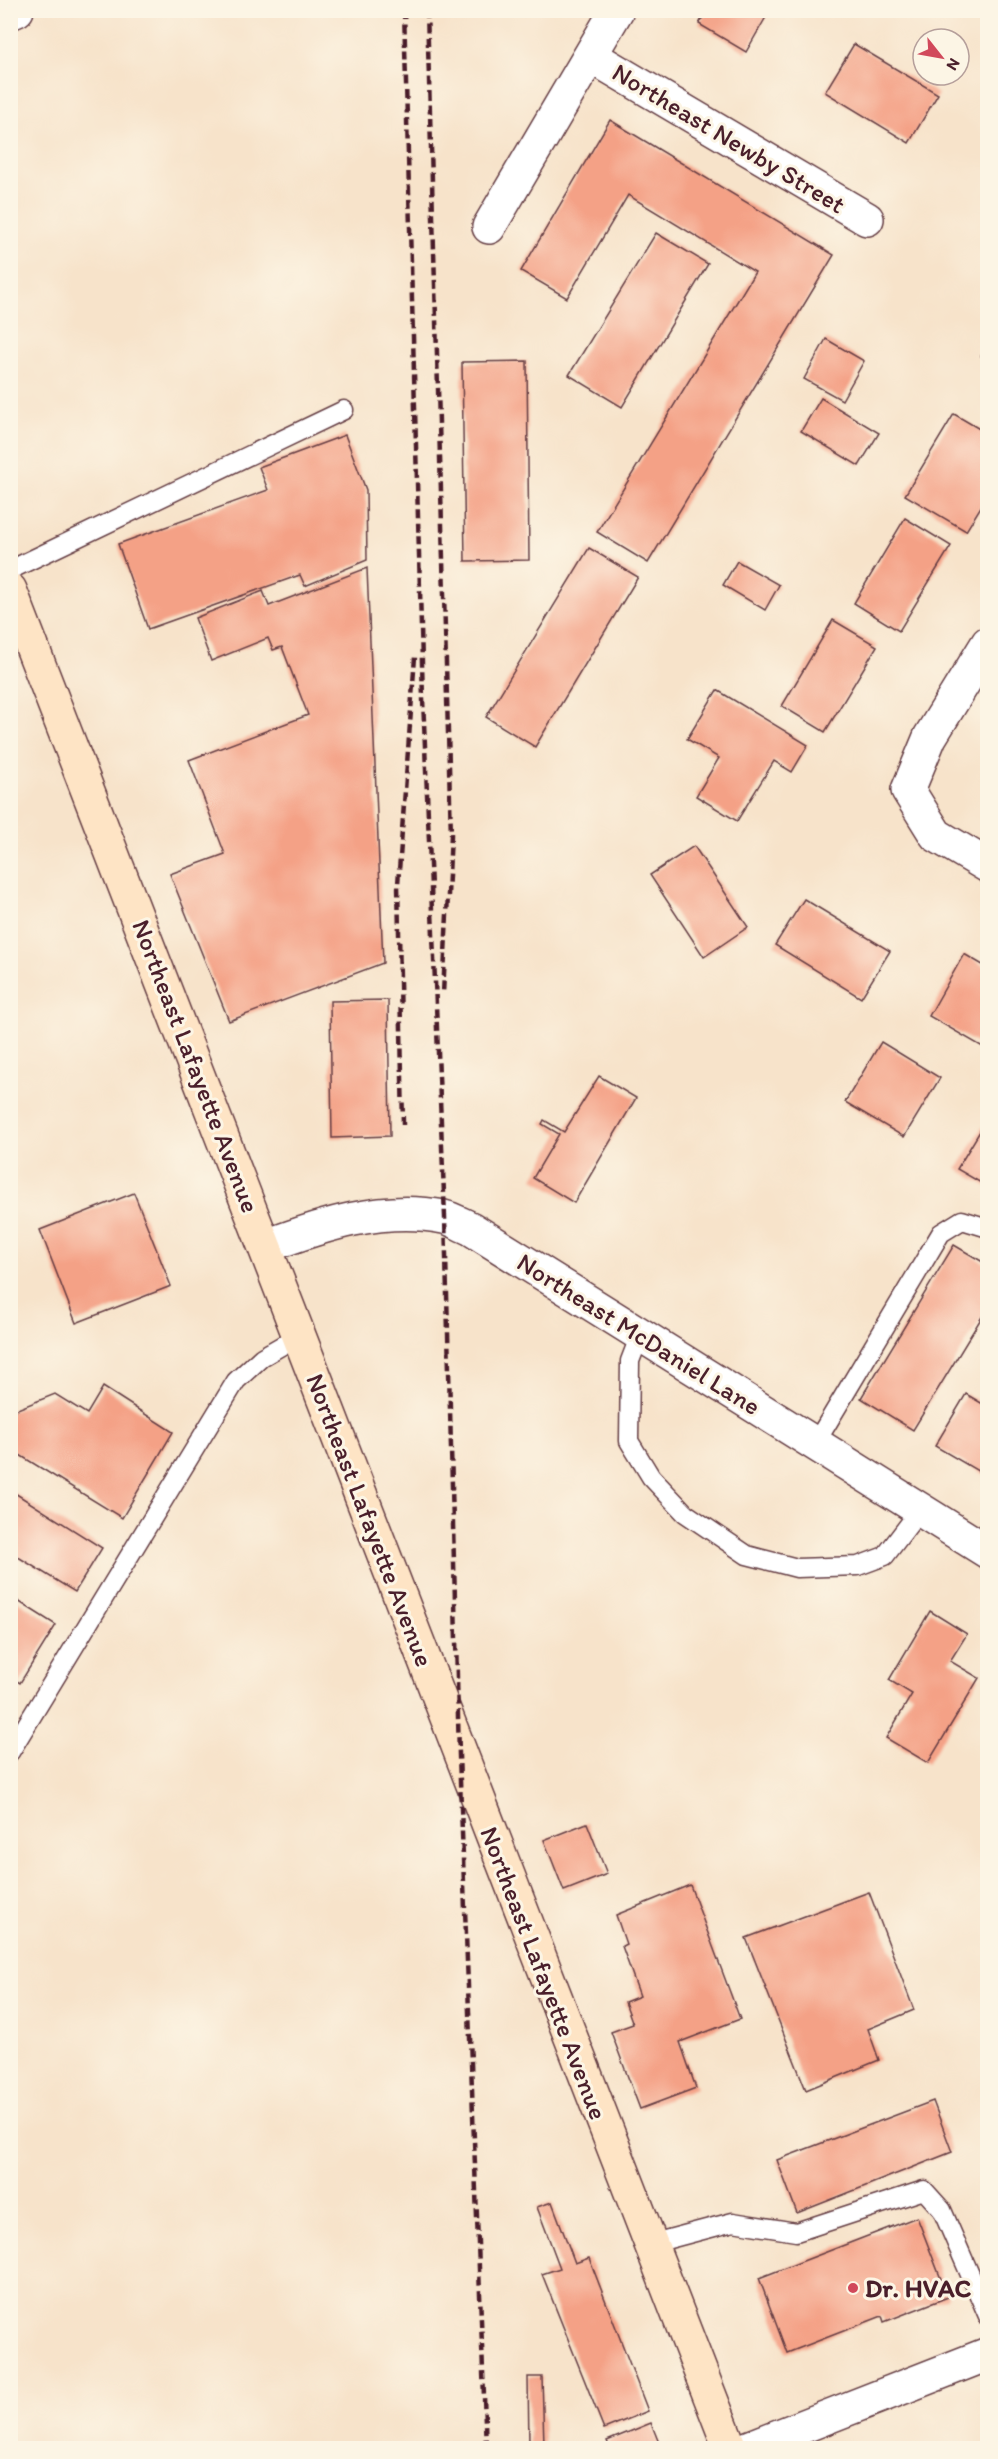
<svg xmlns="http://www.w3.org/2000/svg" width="998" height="2459" font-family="Itim,sans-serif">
<rect width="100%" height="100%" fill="#fcf5e5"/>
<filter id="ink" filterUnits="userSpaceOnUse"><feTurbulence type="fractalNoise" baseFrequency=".0167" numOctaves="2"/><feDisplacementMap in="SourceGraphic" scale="12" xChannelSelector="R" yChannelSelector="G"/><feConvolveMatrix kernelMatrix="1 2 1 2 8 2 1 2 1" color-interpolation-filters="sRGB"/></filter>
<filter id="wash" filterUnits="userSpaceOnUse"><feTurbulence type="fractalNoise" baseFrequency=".008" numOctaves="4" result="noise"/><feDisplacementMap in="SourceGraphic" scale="24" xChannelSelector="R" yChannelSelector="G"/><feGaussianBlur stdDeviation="1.35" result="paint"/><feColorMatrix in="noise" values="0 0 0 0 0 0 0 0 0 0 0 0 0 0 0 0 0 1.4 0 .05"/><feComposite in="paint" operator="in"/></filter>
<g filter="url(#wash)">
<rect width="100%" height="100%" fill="#f7e3ca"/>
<g id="blocks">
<!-- building -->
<g fill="#f4a186">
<polygon points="707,10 770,10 746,52 699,24"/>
<polygon points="854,44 938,94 909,143 825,92"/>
<polygon points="610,120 834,255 648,563 597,532 755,272 628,195 567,298 521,271"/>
<polygon points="656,233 708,264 622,407 569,375"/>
<polygon points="826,339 864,361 842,400 804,379"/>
<polygon points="988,345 988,360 981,356"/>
<polygon points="527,361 529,560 465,561 462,362"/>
<polygon points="821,398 879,433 859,466 801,431"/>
<polygon points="954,414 988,434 988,495 966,531 905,495"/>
<polygon points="345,435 366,490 367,560 305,586 300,575 148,629 118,544 268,490 259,467"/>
<polygon points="905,518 951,546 899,631 854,603"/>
<polygon points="589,548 638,577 535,747 486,717"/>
<polygon points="737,561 779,585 765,610 723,585"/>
<polygon points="367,568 383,963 229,1021 170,874 225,854 189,760 308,715 282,647 273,650 268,638 211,661 195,618 263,591 269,606"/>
<polygon points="833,620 877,646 825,732 782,706"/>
<polygon points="717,690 808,745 792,772 774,761 737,821 696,796 719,758 687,739"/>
<polygon points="694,846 748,927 704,957 650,875"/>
<polygon points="804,899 890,951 861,998 775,945"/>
<polygon points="964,954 988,968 988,1050 929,1016"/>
<polygon points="388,1000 390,1136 332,1138 330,1001"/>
<polygon points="881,1042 940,1078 904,1137 845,1102"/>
<polygon points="599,1076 636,1098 574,1203 533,1178 559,1134 542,1124 544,1120 564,1132"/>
<polygon points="988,1118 988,1187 957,1169"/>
<polygon points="134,1193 171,1286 76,1323 40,1230"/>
<polygon points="954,1245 988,1265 988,1307 913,1430 861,1398"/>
<polygon points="103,1387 173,1432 122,1518 10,1449 10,1412 55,1394 87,1414"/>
<polygon points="966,1394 988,1407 988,1477 935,1446"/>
<polygon points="10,1490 102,1548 75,1592 10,1552"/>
<polygon points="10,1596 56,1625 20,1683 10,1677"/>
<polygon points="930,1611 967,1634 950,1661 979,1678 928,1763 886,1738 912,1694 889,1680"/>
<polygon points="587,1823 607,1874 564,1891 544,1840"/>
<polygon points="690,1885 740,2019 680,2042 696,2088 640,2109 611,2032 633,2024 625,2002 640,1996 622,1946 626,1944 616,1915"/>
<polygon points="869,1892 914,2010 868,2029 879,2060 806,2090 746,1938"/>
<polygon points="933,2101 952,2152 797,2213 777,2160"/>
<polygon points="552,2202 575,2263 589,2258 648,2411 604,2429 542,2274 560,2268 537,2207"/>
<polygon points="917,2217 948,2297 884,2322 882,2316 787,2353 759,2278"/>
<polygon points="528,2377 542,2377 544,2445 529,2445"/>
<polygon points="651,2423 661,2448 610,2448 607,2441"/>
</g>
</g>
</g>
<g filter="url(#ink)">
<use href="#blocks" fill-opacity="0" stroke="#643c43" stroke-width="1.5"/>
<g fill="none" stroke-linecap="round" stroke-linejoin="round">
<!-- service casing -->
<g stroke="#643c43" stroke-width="21">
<g id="service">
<polyline points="10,570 344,410"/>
<polyline points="640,1335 630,1361 629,1441 651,1477 685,1513 747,1555 797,1568 858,1566 885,1556 920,1510"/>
<polyline points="815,1444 941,1233 962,1220 988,1228"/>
<polyline points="10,1752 236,1381 262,1357 300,1335"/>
<polyline points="650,2244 733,2222 796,2232 924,2190 942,2210 988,2316"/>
</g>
</g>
<!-- minor casing -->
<g stroke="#643c43" stroke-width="36">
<g id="minor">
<polyline points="10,13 17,10"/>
<polyline points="591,56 867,219"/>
<polyline points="489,227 617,10"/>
<polyline points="988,643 930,737 908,790 936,835 988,866"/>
<polyline points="748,2448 988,2354"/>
</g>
</g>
<!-- tertiary casing -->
<g stroke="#643c43" stroke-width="36">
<path id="tertiary" d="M 266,1246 C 323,1225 382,1205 444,1217 C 453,1219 462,1225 470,1228 L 988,1552"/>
</g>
<!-- secondary casing -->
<g stroke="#643c43" stroke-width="36">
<path id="secondary" d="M 10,590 C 251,1209 488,1830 730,2448"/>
</g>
<!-- service -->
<use href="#service" stroke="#fff" stroke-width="18"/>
<!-- minor -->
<use href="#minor" stroke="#fff" stroke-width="33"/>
<!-- tertiary -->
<use href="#tertiary" stroke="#fff" stroke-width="33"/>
<!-- secondary -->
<use href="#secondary" stroke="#fee4c5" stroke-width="33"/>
<!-- rail -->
<g stroke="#4a1f2b" stroke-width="4.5" stroke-dasharray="9 4.5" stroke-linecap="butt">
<polyline points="404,10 423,699 445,1217 459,1755 486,2448"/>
<polyline points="427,10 451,835 443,994"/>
<polyline points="403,1125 398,884 415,657"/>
</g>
</g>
</g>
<!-- markers -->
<circle fill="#d1495b" stroke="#fcf5e5" stroke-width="2" cx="853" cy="2288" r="6"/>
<g text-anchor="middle" stroke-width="6" stroke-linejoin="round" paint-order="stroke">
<!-- street labels -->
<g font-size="26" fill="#4a1f2b" stroke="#fcf5e5">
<text transform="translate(729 138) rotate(31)" y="9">Northeast Newby Street</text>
<text transform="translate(196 1066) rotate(69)" y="9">Northeast Lafayette Avenue</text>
<text transform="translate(639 1334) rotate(32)" y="9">Northeast McDaniel Lane</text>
<text transform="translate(370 1520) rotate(69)" y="9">Northeast Lafayette Avenue</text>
<text transform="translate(544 1973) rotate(69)" y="9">Northeast Lafayette Avenue</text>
</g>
<!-- poi labels -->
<g font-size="26" font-weight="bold" fill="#4a1f2b" stroke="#fcf5e5" text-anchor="start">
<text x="865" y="2297">Dr. HVAC</text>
</g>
</g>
<!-- margin -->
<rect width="998" height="2459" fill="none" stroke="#fcf5e5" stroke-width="36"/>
<!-- north arrow -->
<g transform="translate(941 57) rotate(121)"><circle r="28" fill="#fcf5e5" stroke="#b59f9b" stroke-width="1.5"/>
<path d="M0-4.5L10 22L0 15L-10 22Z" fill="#d1495b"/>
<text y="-9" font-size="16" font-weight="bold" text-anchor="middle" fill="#4a1f2b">N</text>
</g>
</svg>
